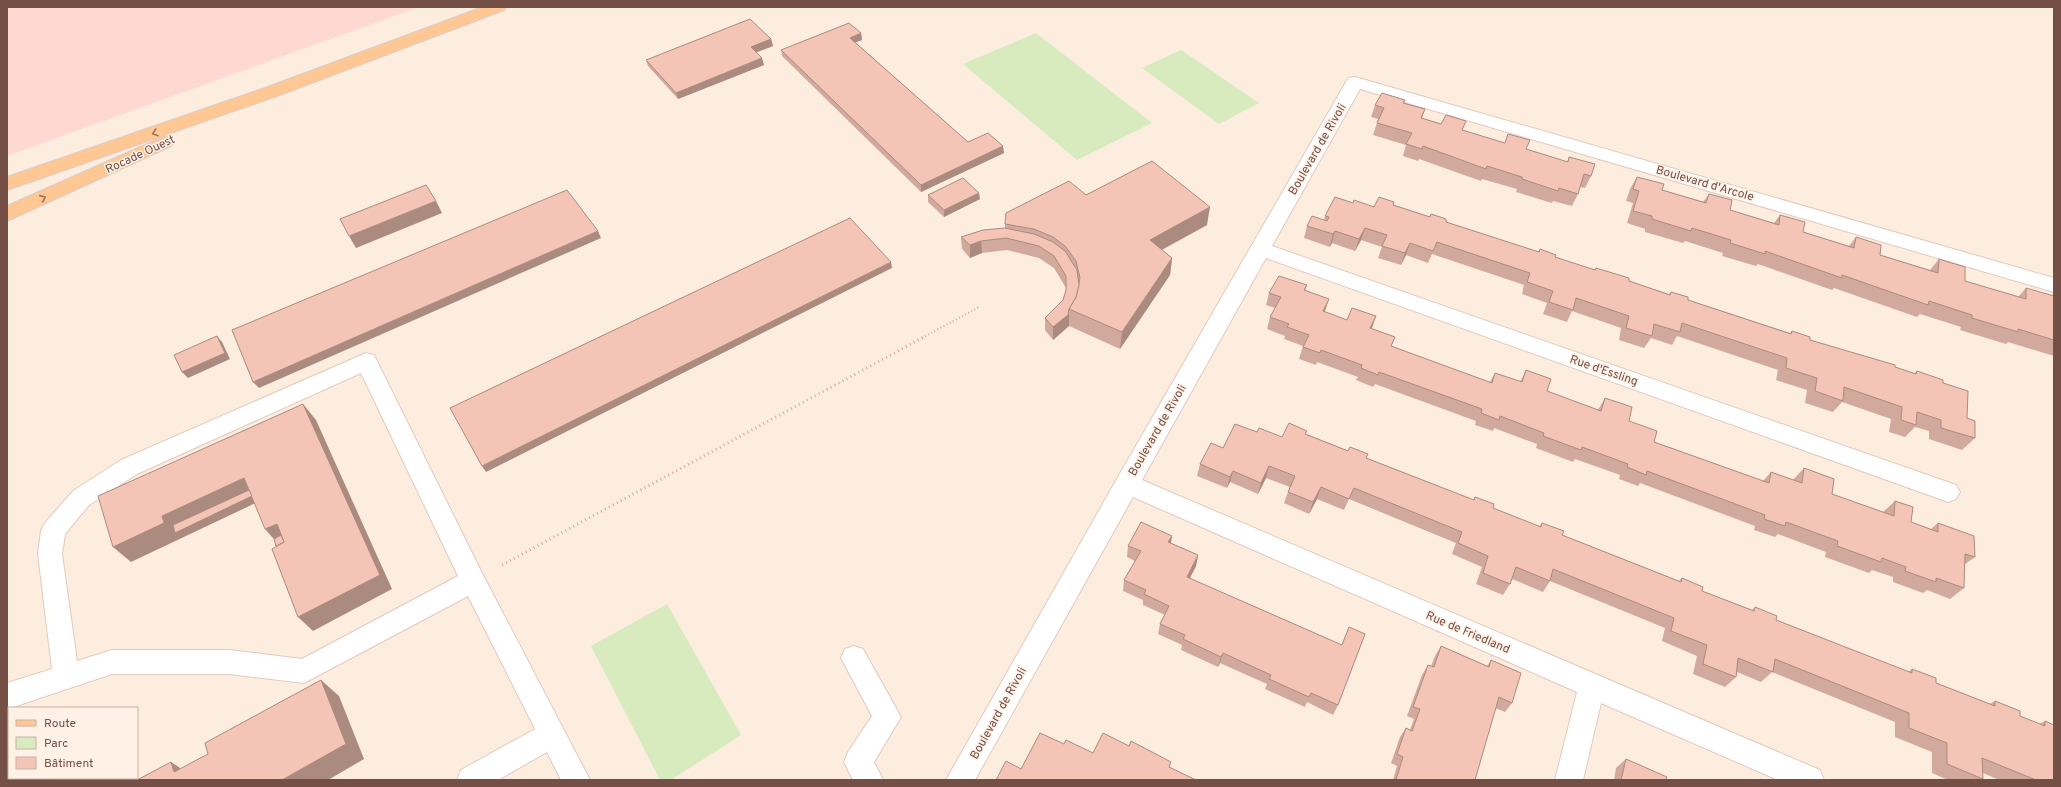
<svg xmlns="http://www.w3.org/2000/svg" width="2061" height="787" font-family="Overpass,sans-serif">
<rect width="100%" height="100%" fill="#fdeddf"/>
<!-- commercial -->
<polygon fill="#fed8d2" points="7,7 419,7 7,156"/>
<!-- green -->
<g fill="#d7ebbe">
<polygon points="1036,33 1152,123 1077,160 963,64"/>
<polygon points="1181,50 1259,103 1219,124 1142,68"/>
<polygon points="667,604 741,735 671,780 660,780 591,646"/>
</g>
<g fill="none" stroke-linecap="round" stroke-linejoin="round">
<!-- minor casing -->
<g stroke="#e3c9be" stroke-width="2">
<g id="minor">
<polygon points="1355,77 2054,278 2054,292 1360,89 1272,246 1956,485 1960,492 1956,499 1948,502 1940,499 1266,258 1142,480 1820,770 1824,780 1778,780 1601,703 1583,780 1555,780 1577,692 1133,497 975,780 946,780 1118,477 1346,82 1349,78"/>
<path d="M 366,353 L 374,355 L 377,361 L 482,573 L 590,780 L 561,780 L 547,752 L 498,780 L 457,780 L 461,770 L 535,729 L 468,596 L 304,683 L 229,674 L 112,674 L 7,709 L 7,683 L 52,669 L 38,554 L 41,531 L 44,524 L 73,491 L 121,460 ZM 361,373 L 458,576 L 302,659 L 229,650 L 112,650 L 77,661 L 62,554 L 65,534 L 89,505 L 137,474 Z"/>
<polygon points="854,646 863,649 901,717 874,762 883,780 853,780 844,762 848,752 872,716 841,658 845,649"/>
</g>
</g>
<!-- major casing -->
<g stroke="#d8cecb" stroke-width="2">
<g id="major">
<polygon points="483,7 506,7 504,10 277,96 7,190 7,177 265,88"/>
<polygon points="165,136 171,138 174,142 171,146 7,221 7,206"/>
</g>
</g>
<!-- path-far1 -->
<polyline stroke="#d8a899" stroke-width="2" stroke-dasharray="1 2.5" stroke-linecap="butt" points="922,338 979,307"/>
<!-- path -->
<polyline stroke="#d8a899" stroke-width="3" stroke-dasharray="1 3.5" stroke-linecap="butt" points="502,565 924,337"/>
<!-- minor -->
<use href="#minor" fill="#fff" fill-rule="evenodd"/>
<!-- major -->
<use href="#major" fill="#ffc794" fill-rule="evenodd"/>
</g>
<!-- wall -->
<g fill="#d2a99d">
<polygon points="861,33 862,40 855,42 968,142 1004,153 921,192 782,56 781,50"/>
<polygon points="771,39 773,46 756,52 764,65 678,99 648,66 646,60"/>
<polygon points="1405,100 1404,103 1425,109 1422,118 1567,162 1569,157 1591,176 1585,188 1580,187 1578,194 1572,206 1553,201 1552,203 1516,192 1517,189 1482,179 1481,181 1419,159 1418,161 1403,156 1406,145 1373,135 1377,123 1378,119 1371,117 1375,105"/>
<polygon points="1637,177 1662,190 1703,202 1709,194 1730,210 1774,223 1780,215 1803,232 1849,246 1856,237 1880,255 1930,270 1939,259 1965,281 2018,297 2026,288 2054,308 2054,356 2008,342 2006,344 1960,330 1961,327 1920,314 1917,317 1834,288 1832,290 1758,264 1756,266 1722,256 1723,253 1685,241 1683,243 1645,232 1645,229 1627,223 1633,203 1626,201 1630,189"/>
<polygon points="928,195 980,199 944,217 928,202"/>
<polygon points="1086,195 1207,225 1162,250 1172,258 1170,275 1120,349 1069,326 1053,340 1045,330 1045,318 1063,300 1066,291 1066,288 1054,268 1039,258 1007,250 982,253 970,258 962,249 961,237 1005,228 1005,224"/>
<polygon points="1353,203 1374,207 1394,205 1594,270 1596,268 1629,281 1669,294 1671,292 1688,300 1790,333 1792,331 1810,340 1914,374 1917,371 1943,383 1967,418 1975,438 1962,450 1929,439 1929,431 1915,427 1905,437 1889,432 1891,419 1842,402 1833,412 1805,403 1807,390 1776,380 1778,370 1677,336 1672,345 1651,338 1644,348 1619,340 1621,328 1572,311 1567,322 1543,314 1547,303 1522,294 1524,285 1432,254 1428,263 1406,255 1401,265 1378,258 1382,247 1361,240 1355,251 1332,243 1330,247 1304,238 1307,226 1324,220 1325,216"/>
<polygon points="1307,285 1305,291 1325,312 1395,337 1391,347 1490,382 1495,373 1520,382 1526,370 1547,391 1598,410 1605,398 1629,421 1654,442 1763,481 1771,472 1793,480 1804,468 1832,494 1883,512 1895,501 1911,522 1931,529 1938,523 1975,557 1964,565 1964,588 1950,599 1927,590 1923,593 1893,582 1893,577 1872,570 1869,573 1825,557 1826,552 1778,534 1775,537 1754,530 1755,526 1640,483 1638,486 1619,479 1620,475 1575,459 1573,462 1536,448 1537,444 1494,428 1493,431 1475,425 1476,421 1375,384 1373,387 1356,380 1358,377 1317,362 1316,365 1299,359 1303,346 1284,339 1285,336 1267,329 1270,317 1275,308 1266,305 1269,293"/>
<polygon points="1257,432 1282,437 1306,434 1473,500 1475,497 1493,508 1539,527 1542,523 1562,535 1679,581 1682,578 1702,591 1752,610 1755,607 1776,620 1908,672 1912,669 1936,683 1990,704 1995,701 2020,716 2040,724 2045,721 2054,780 1999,780 1983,773 1983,779 1981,780 1948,780 1932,773 1932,752 1895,737 1895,722 1772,672 1761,682 1737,672 1736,677 1725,687 1693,674 1697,656 1662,641 1665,628 1550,581 1543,592 1512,579 1510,584 1503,595 1476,584 1482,567 1452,554 1456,543 1349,499 1344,510 1317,499 1309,514 1284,503 1288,492 1290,487 1266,478 1258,494 1230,482 1227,488 1197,476 1200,464 1223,448"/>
<polygon points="1172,536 1171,543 1198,555 1196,566 1189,578 1342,645 1349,627 1338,705 1333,715 1307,702 1305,707 1265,689 1267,684 1220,663 1218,667 1181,650 1182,645 1158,634 1160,624 1165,615 1143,605 1143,600 1123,591 1124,580 1135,561 1127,557 1128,546"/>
<polygon points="1441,646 1487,666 1491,660 1512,703 1505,712 1495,708 1475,780 1393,780 1397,766 1391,763 1400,737 1406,728 1410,730 1414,719 1407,716 1422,675 1428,665 1431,666 1435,656"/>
<polygon points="1626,759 1666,780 1614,780 1616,768"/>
</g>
<!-- shaded-wall -->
<g fill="#ab8a7f">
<polygon points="861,33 862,40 851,44 850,38"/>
<polygon points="771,39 773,46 752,54 751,47"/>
<polygon points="762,58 764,65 678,99 676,93"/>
<polygon points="1003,146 1004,153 921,192 921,185"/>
<polygon points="979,193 980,199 944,217 944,210"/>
<polygon points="436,201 442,213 356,248 349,236"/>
<polygon points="1210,207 1207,225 1148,257 1150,240"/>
<polygon points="1365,228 1361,240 1355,251 1359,239"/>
<polygon points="598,231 601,238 259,388 253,382"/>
<polygon points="1335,231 1332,243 1330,247 1333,234"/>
<polygon points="981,241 982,253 970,258 970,245"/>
<polygon points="1410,243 1406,255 1401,265 1405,253"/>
<polygon points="1172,258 1170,275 1120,349 1122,332"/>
<polygon points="891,262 892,268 486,472 482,466"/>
<polygon points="1329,299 1325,311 1320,323 1323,311"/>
<polygon points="1069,314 1069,326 1053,340 1053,327"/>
<polygon points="1376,316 1372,328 1370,328"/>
<polygon points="217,336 222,342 230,359 188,378 182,372"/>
<polygon points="303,404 316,420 392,589 313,631 298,617"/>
<polygon points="1269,466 1266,478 1258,494 1261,483"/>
<polygon points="1233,471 1230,482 1227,488 1230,477"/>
<polygon points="244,478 262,500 131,562 113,547 162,516"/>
<polygon points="1321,487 1317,499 1309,514 1313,502"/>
<polygon points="277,524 291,539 279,545 265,529"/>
<polygon points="1172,536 1170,547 1168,542"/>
<polygon points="1198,555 1196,566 1185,588 1187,577"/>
<polygon points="1223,653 1220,663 1218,667 1221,657"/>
<polygon points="321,680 339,696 364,759 328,780 282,780"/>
<polygon points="171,762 194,777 174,772"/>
</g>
<!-- building -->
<g fill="#f4c5b6" stroke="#ab8a7f">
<polygon points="750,19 771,39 751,47 762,58 676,93 646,60"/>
<polygon points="849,23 861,33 850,38 968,142 988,133 1003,146 921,185 781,50"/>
<polygon points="1382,93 1405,100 1403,103 1425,109 1421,118 1441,124 1446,115 1466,121 1462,130 1505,143 1508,134 1530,140 1526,149 1568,162 1569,157 1595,164 1591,176 1584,174 1578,194 1559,188 1558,191 1522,179 1522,177 1487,166 1486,169 1423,146 1422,149 1406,144 1412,133 1377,123 1384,108 1375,105"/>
<polygon points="1152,161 1210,207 1150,240 1172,258 1122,332 1069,309 1076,297 1080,278 1076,261 1065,246 1053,237 1034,229 1005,224 1006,213 1069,181 1086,195"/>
<polygon points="1637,177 1664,184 1662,190 1706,203 1709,194 1732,200 1730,210 1779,225 1780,215 1805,222 1803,232 1854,248 1856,237 1881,245 1880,255 1938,273 1939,259 1965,267 1965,281 2026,299 2026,288 2054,296 2054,340 2018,329 2018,332 1972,318 1972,315 1929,301 1928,305 1842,275 1842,278 1765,251 1765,254 1730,243 1731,240 1692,228 1691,231 1652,219 1652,216 1633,211 1639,191 1633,189"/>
<polygon points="963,178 979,193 944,210 928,195"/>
<polygon points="426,185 436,201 349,236 340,219"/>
<polygon points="567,190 598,231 253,382 232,330"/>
<polygon points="1335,197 1353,203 1354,200 1374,207 1379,197 1394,202 1393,205 1430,217 1431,214 1446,219 1446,222 1539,252 1540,249 1556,255 1555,257 1595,270 1596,268 1629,278 1629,281 1670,295 1671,292 1688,297 1688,300 1791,334 1792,331 1810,337 1810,340 1895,365 1895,367 1916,374 1917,371 1943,380 1943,383 1968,391 1967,418 1975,421 1975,438 1941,428 1941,420 1917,412 1916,425 1901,420 1902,407 1844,387 1843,401 1815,391 1817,378 1786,368 1787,358 1682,323 1680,332 1654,324 1652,336 1626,328 1629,316 1576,298 1573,310 1549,302 1553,291 1527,282 1530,273 1437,242 1433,251 1410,243 1405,253 1382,246 1387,235 1365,228 1359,239 1335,231 1333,234 1307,226 1312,216 1327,221 1329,217 1325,216"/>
<polygon points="850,218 891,262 482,466 450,408"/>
<polygon points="1005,228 1034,234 1053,242 1065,251 1077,270 1079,285 1076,297 1069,309 1068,315 1053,327 1045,318 1063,300 1066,290 1066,276 1054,256 1039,246 1006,238 981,241 970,245 961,237 983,230"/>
<polygon points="1279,276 1307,285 1304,290 1329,299 1323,311 1347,320 1352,308 1376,316 1370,328 1395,337 1391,346 1492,383 1495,373 1522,382 1526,370 1551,379 1547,391 1601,411 1605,398 1632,407 1629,421 1657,431 1654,442 1769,483 1771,472 1802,483 1804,468 1834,479 1832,494 1894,516 1895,501 1913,507 1911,522 1938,532 1938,523 1974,536 1975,557 1965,554 1964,588 1936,578 1936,582 1905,571 1906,567 1882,558 1881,562 1837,546 1838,541 1786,522 1785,526 1764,519 1765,515 1647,471 1646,475 1627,467 1628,464 1582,447 1581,450 1543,436 1544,433 1500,416 1499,420 1481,413 1482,409 1379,372 1378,375 1361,368 1362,365 1321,350 1320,353 1303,347 1309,335 1287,327 1289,324 1270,317 1281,297 1269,293"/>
<polygon points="217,336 225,353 182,372 174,355"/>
<polygon points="303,404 380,575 298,617 272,549 284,542 277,524 265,529 244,478 162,516 164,523 113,547 98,496"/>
<polygon points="1289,423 1307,431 1305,434 1348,451 1350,447 1368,454 1366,458 1474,500 1475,497 1494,504 1493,508 1541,527 1542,523 1564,531 1562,535 1681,582 1682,578 1703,587 1702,591 1754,611 1755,607 1777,616 1776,620 1912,673 1912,669 1936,678 1936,683 1995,706 1995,701 2020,711 2020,716 2045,726 2045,721 2054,725 2054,780 2036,780 1982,758 1983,779 1947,764 1947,743 1909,728 1909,713 1775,659 1773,672 1738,658 1736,677 1703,664 1707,645 1671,631 1674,618 1553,569 1550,581 1516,567 1510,584 1483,573 1488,556 1458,543 1462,532 1354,488 1349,499 1321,487 1313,502 1288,492 1295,476 1269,466 1261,483 1233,471 1230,477 1200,464 1211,443 1223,448 1235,424 1257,432 1259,428 1282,437"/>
<polygon points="249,490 252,496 175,533 173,525"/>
<polygon points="1141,522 1172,536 1168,542 1198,555 1187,577 1342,645 1349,627 1365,634 1338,705 1311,693 1309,697 1269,679 1271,675 1223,653 1221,657 1183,639 1185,635 1160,624 1169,606 1144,594 1146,590 1124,580 1141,551 1128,546"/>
<polygon points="281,535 284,542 276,546 274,539"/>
<polygon points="1441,646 1489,667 1491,660 1521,673 1512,703 1499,697 1475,780 1396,780 1403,757 1397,754 1406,728 1412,731 1420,709 1413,707 1428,665 1434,667"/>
<polygon points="321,680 346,744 282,780 137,780 171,762 174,772 208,754 205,743"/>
<polygon points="1040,733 1064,744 1066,740 1093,753 1103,733 1129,746 1131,741 1171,762 1169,767 1196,780 996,780 1006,761 1021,769"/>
<polygon points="1626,759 1667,777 1666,780 1621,780"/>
</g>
<!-- one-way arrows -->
<defs><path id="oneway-chevron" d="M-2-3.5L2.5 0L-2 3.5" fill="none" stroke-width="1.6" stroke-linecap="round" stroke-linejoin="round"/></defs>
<g stroke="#9e735d">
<use href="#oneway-chevron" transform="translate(155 133) rotate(161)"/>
<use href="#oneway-chevron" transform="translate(43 198) rotate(-24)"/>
</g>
<g text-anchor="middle" stroke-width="3" stroke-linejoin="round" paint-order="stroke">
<!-- street labels -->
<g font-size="12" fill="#744f46" stroke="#fff1e6">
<text transform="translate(1317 149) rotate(-60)" y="4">Boulevard de Rivoli</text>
<text transform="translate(140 154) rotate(-25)" y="4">Rocade Ouest</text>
<text transform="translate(1705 183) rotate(16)" y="4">Boulevard d'Arcole</text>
<text transform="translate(1604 370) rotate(19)" y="4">Rue d'Essling</text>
<text transform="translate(1157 430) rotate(-60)" y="4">Boulevard de Rivoli</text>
<text transform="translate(1468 632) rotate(23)" y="4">Rue de Friedland</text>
<text transform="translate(998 713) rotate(-61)" y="4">Boulevard de Rivoli</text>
</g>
</g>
<!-- border -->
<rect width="2061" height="787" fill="none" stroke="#744f46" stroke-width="16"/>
<!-- legend -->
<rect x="8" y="707" width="130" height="72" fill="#fff1e6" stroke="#c7b0a6"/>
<rect x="16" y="720" width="20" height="6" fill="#ffc794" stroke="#c7b0a6"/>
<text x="44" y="727" font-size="12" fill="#744f46">Route</text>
<rect x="16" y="737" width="20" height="12" fill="#d7ebbe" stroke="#c7b0a6"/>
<text x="44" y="747" font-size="12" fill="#744f46">Parc</text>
<rect x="16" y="757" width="20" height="12" fill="#f4c5b6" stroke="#c7b0a6"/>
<text x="44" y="767" font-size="12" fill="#744f46">Bâtiment</text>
</svg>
